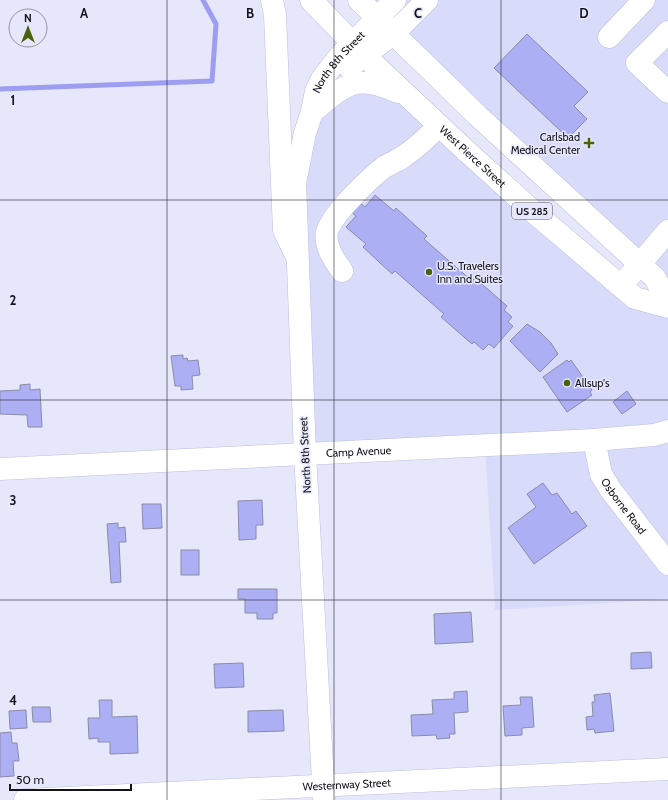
<svg xmlns="http://www.w3.org/2000/svg" width="668" height="800" font-family="Cabin,sans-serif">
<rect width="100%" height="100%" fill="#e6e7fa"/>
<!-- built -->
<g fill="#d9dbfa">
<polygon points="359,0 668,0 668,302"/>
<polygon points="386,86 635,297 668,307 668,599 495,610 485,445 305,454 295,183 329,98"/>
</g>
<g fill="none" stroke-linecap="round" stroke-linejoin="round">
<!-- stream -->
<polyline stroke="#9d9ef2" stroke-width="5" points="0,89 212,81 216,24 203,0"/>
</g>
<!-- building -->
<g fill="#adaff4" stroke="#8a8ca8">
<polygon points="527,34 588,92 574,106 587,119 568,138 494,68"/>
<polygon points="375,195 394,211 396,208 427,236 424,239 472,281 475,278 507,306 504,310 512,317 508,322 513,326 494,348 489,344 483,350 474,342 472,344 441,317 444,314 395,271 392,274 363,247 366,244 346,227 356,216 350,211 359,202 365,207"/>
<polygon points="527,324 540,332 551,343 558,354 540,372 510,341"/>
<polygon points="183,355 183,359 187,358 188,361 198,360 200,375 192,376 193,389 181,390 181,386 175,386 171,356"/>
<polygon points="567,360 569,362 571,360 592,390 590,392 592,395 567,412 543,377"/>
<polygon points="30,384 30,390 40,389 42,427 28,427 27,415 0,414 0,391 20,390 20,385"/>
<polygon points="627,391 636,404 622,414 613,402"/>
<polygon points="543,483 552,495 557,493 572,514 576,511 587,526 534,564 508,528 536,507 527,494"/>
<polygon points="262,500 263,525 256,525 256,539 239,540 238,501"/>
<polygon points="142,504 161,504 162,528 143,529"/>
<polygon points="118,523 118,528 125,527 126,542 119,542 121,582 111,583 107,524"/>
<rect x="181" y="550" width="18" height="25"/>
<polygon points="238,589 277,589 277,613 273,613 273,619 257,619 257,613 245,613 245,599 238,599"/>
<polygon points="471,612 473,642 435,644 434,614"/>
<polygon points="651,652 652,668 631,669 631,653"/>
<polygon points="243,663 244,687 215,688 214,664"/>
<polygon points="467,691 468,712 454,713 455,734 449,734 450,738 437,739 436,735 412,736 411,715 433,714 432,700 454,699 454,692"/>
<polygon points="610,693 614,731 595,733 594,729 587,730 586,717 593,716 592,702 595,702 594,695"/>
<polygon points="520,697 532,697 534,727 522,728 522,735 505,736 503,706 521,705"/>
<polygon points="99,700 112,700 112,717 137,716 138,753 110,754 110,742 98,742 98,738 89,739 88,718 100,718"/>
<polygon points="32,707 50,707 51,722 33,722"/>
<polygon points="26,710 27,728 10,729 9,711"/>
<polygon points="283,710 284,731 248,732 248,711"/>
<polygon points="11,732 12,743 17,743 19,761 13,761 14,776 0,777 0,733"/>
</g>
<g fill="none" stroke-linecap="round" stroke-linejoin="round">
<!-- minor casing -->
<g stroke="#bdbfdd" stroke-width="23">
<g id="minor">
<polyline points="668,32 637,63 668,92"/>
<polyline points="609,37 644,0"/>
<polyline points="349,67 393,34 427,0"/>
<path d="M 342,271 C 335,261 324,246 327,232 C 332,214 368,180 383,168 C 390,163 398,161 404,156 C 417,148 428,136 439,126"/>
<polyline points="621,286 668,231"/>
<path id="s1" d="M 594,440 L 601,474 L 610,489 L 668,564"/>
<path id="s2" d="M 0,469 L 594,440 L 654,435 L 668,431"/>
<path id="s3" d="M 25,800 L 668,769"/>
<path id="s4" d="M 324,800 L 305,454 L 295,183 L 305,133 L 312,112 L 316,91 L 322,79 L 338,58 L 395,0"/>
</g>
</g>
<!-- highway casing -->
<g stroke="#bdbfdd" stroke-width="23">
<g id="highway">
<polyline points="272,0 275,15 284,230 297,257"/>
<path id="s5" d="M 311,0 L 364,55 L 462,147 L 537,215 L 635,298 L 668,307"/>
<polyline points="359,0 478,116 655,278 668,302"/>
<path d="M 312,112 C 345,85 355,72 398,92"/>
</g>
</g>
<!-- minor -->
<use href="#minor" stroke="#fff" stroke-width="22"/>
<!-- highway -->
<use href="#highway" stroke="#fff" stroke-width="22"/>
</g>
<!-- grid -->
<path fill="none" stroke="#13131d" stroke-width="1" stroke-opacity="0.55" d="M 167,0 L 167,800M 334,0 L 334,800M 501,0 L 501,800M 0,200 L 668,200M 0,400 L 668,400M 0,600 L 668,600"/>
<!-- markers -->
<g fill="#4a610e" stroke="#e6e7fa" stroke-width="1.5">
<path d="M587 137h4v4h4v4h-4v4h-4v-4h-4v-4h4z"/>
<circle cx="429" cy="272" r="4"/>
<circle cx="567" cy="383" r="4"/>
</g>
<g text-anchor="middle" stroke-width="3" stroke-linejoin="round" paint-order="stroke">
<!-- shield labels -->
<rect fill="#e6e7fa" stroke="#52535f" stroke-width="1" x="512" y="203" width="40" height="16" rx="3"/>
<g font-size="10" font-weight="bold" fill="#13131d">
<text x="532" y="215">US 285</text>
</g>
<!-- street labels -->
<g font-size="11" fill="#13131d" stroke="#e6e7fa">
<text dy="4" stroke="none"><textPath href="#s4" startOffset="749">North 8th Street</textPath></text>
<text dy="4" stroke="none"><textPath href="#s5" startOffset="225">West Pierce Street</textPath></text>
<text dy="4" stroke="none"><textPath href="#s2" startOffset="359">Camp Avenue</textPath></text>
<text transform="translate(305 455) rotate(-93)" y="4">North 8th Street</text>
<text dy="4" stroke="none"><textPath href="#s1" startOffset="74">Osborne Road</textPath></text>
<text dy="4" stroke="none"><textPath href="#s3" startOffset="322">Westernway Street</textPath></text>
</g>
<!-- poi labels -->
<g font-size="11" fill="#13131d" stroke="#e6e7fa" text-anchor="start">
<text x="580" y="141" text-anchor="end">Carlsbad<tspan x="580" dy="13">Medical Center</tspan></text>
<text x="437" y="270">U.S. Travelers<tspan x="437" dy="13">Inn and Suites</tspan></text>
<text x="575" y="387">Allsup's</text>
</g>
</g>
<g font-size="13" text-anchor="middle" font-weight="bold" fill="#13131d" stroke="#e6e7fa" stroke-width="3" stroke-linejoin="round" paint-order="stroke">
<text x="84" y="18">A</text>
<text x="250" y="18">B</text>
<text x="418" y="18">C</text>
<text x="584" y="18">D</text>
<text x="13" y="105">1</text>
<text x="13" y="305">2</text>
<text x="13" y="505">3</text>
<text x="13" y="705">4</text>
</g>
<!-- north arrow -->
<g transform="translate(28 28)"><circle r="19" fill="#e6e7fa" stroke="#9292a2"/>
<path d="M0-3L7 15L0 10L-7 15Z" fill="#4a610e"/>
<text y="-6" font-size="11" font-weight="bold" text-anchor="middle" fill="#13131d">N</text>
</g>
<!-- scale -->
<path d="M10 784v6h121v-6" fill="none" stroke="#13131d" stroke-width="2"/>
<text x="16" y="784" font-size="12" fill="#13131d" stroke="#e6e7fa" stroke-width="3" paint-order="stroke">50 m</text>
</svg>
